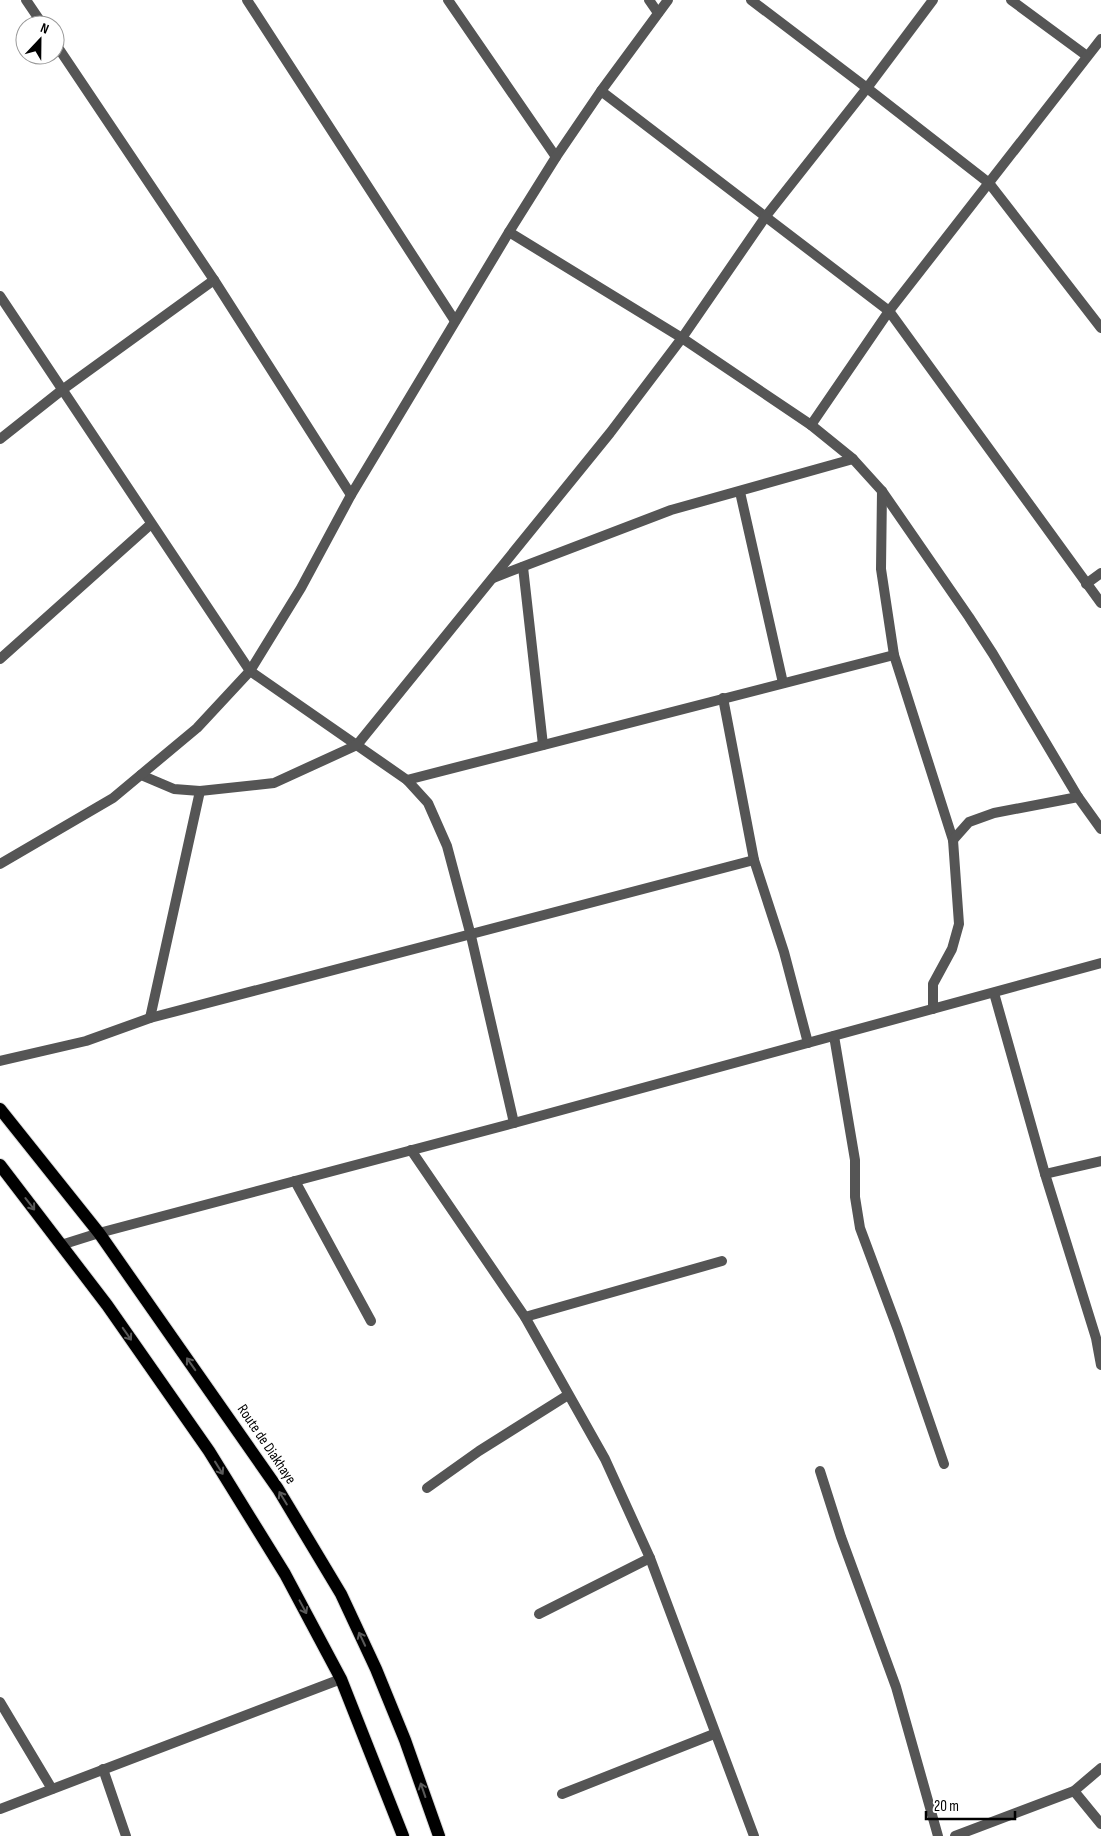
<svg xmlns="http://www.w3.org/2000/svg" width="1101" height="1836" font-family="'Sofia Sans Condensed',sans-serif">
<rect width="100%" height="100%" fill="#fff"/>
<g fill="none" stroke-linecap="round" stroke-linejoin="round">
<!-- primary casing -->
<g stroke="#dbdbdb" stroke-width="14">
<g id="primary">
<polyline points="0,1109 99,1233 278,1489 341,1594 376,1669 405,1740 439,1836"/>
<polyline points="0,1165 107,1305 209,1451 285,1574 341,1679 403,1836"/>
</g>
</g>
<!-- service -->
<polyline stroke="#555" stroke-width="10" points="295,1181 371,1321"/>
<!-- minor -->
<g stroke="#555" stroke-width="10">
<polyline points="26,0 43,25"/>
<polyline points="247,0 455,321"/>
<polyline points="448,0 556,157"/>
<polyline points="649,0 658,13"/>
<polyline points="751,0 867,88 989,183 1101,328"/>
<polyline points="1011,0 1087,56"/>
<polyline points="55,43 214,280 351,495"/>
<polyline points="601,91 889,311 1101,603"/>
<polyline points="509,232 682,338 811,425 853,459 882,491 969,617 993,654 1078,797 1101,829"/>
<polyline points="0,296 250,671 407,780 428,803 447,846 471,936 514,1123"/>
<polyline points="811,425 889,311 1101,39"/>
<polyline points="0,439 62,390 214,280"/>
<polyline points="882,491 881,569 894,655 953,840 959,924 952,949 933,984 933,1009"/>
<polyline points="740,492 783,683"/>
<polyline points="523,567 543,745"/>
<polyline points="493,578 671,510 853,459"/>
<polyline points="1086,584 1101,573"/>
<polyline points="0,659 151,524"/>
<polyline points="723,698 754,860 784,952 808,1043"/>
<polyline points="141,775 174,789 200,791 274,783 357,745 610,433 682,338 766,216 867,88 933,0"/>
<polyline points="407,780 894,655"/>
<polyline points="953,840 969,822 994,813 1078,797"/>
<polyline points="0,864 113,798 197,728 250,671 301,588 351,495 509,232 556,157 601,91 668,0"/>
<polyline points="994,993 1045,1174 1096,1338 1101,1365"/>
<polyline points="150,1018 200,791"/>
<polyline points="834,1036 855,1160 855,1197 860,1228 898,1330 944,1464"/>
<polyline points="0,1061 86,1041 150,1018 754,860"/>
<polyline points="411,1150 525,1317 605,1459 650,1558 754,1836"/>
<polyline points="1045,1174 1101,1161"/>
<polyline points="61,1245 99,1233 514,1123 1101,963"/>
<polyline points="525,1317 722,1261"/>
<polyline points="820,1471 841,1537 896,1687 938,1836"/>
<polyline points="427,1488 479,1451 568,1395"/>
<polyline points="539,1614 650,1558"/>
<polyline points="0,1702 52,1789"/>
<polyline points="103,1769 126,1836"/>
<polyline points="1074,1791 1101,1824"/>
<polyline points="562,1794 714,1734"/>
<polyline points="0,1809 341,1679"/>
<polyline points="955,1836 1074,1791 1101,1768"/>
</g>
<!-- primary -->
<use href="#primary" stroke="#000" stroke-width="12"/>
</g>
<!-- one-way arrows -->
<defs><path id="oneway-shaft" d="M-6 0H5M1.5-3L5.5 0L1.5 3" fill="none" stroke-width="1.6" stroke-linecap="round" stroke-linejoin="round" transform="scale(1.25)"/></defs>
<g stroke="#595959">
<use href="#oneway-shaft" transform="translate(30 1204) rotate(52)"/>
<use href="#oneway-shaft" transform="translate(127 1334) rotate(55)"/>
<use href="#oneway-shaft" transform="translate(191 1364) rotate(-125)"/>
<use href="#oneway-shaft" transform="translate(219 1468) rotate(58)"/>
<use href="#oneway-shaft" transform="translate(283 1498) rotate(-121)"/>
<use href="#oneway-shaft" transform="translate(303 1607) rotate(62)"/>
<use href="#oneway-shaft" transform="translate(362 1639) rotate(-115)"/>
<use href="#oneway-shaft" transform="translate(423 1790) rotate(-109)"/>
</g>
<g text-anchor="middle" stroke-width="4.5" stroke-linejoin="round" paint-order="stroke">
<!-- street labels -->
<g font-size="15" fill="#000" stroke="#fff">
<text transform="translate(267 1444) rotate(56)" y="5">Route de Diakhaye</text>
</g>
</g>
<!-- north arrow -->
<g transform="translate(40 40) rotate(22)"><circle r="24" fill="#ffffff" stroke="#999999"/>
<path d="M0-4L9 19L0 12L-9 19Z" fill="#000000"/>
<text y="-8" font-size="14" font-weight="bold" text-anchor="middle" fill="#000000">N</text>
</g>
<!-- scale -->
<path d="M926 1811v8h89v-8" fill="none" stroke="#000000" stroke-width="2.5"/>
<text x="934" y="1811" font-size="15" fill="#000000" stroke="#ffffff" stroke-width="4" paint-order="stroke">20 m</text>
</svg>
